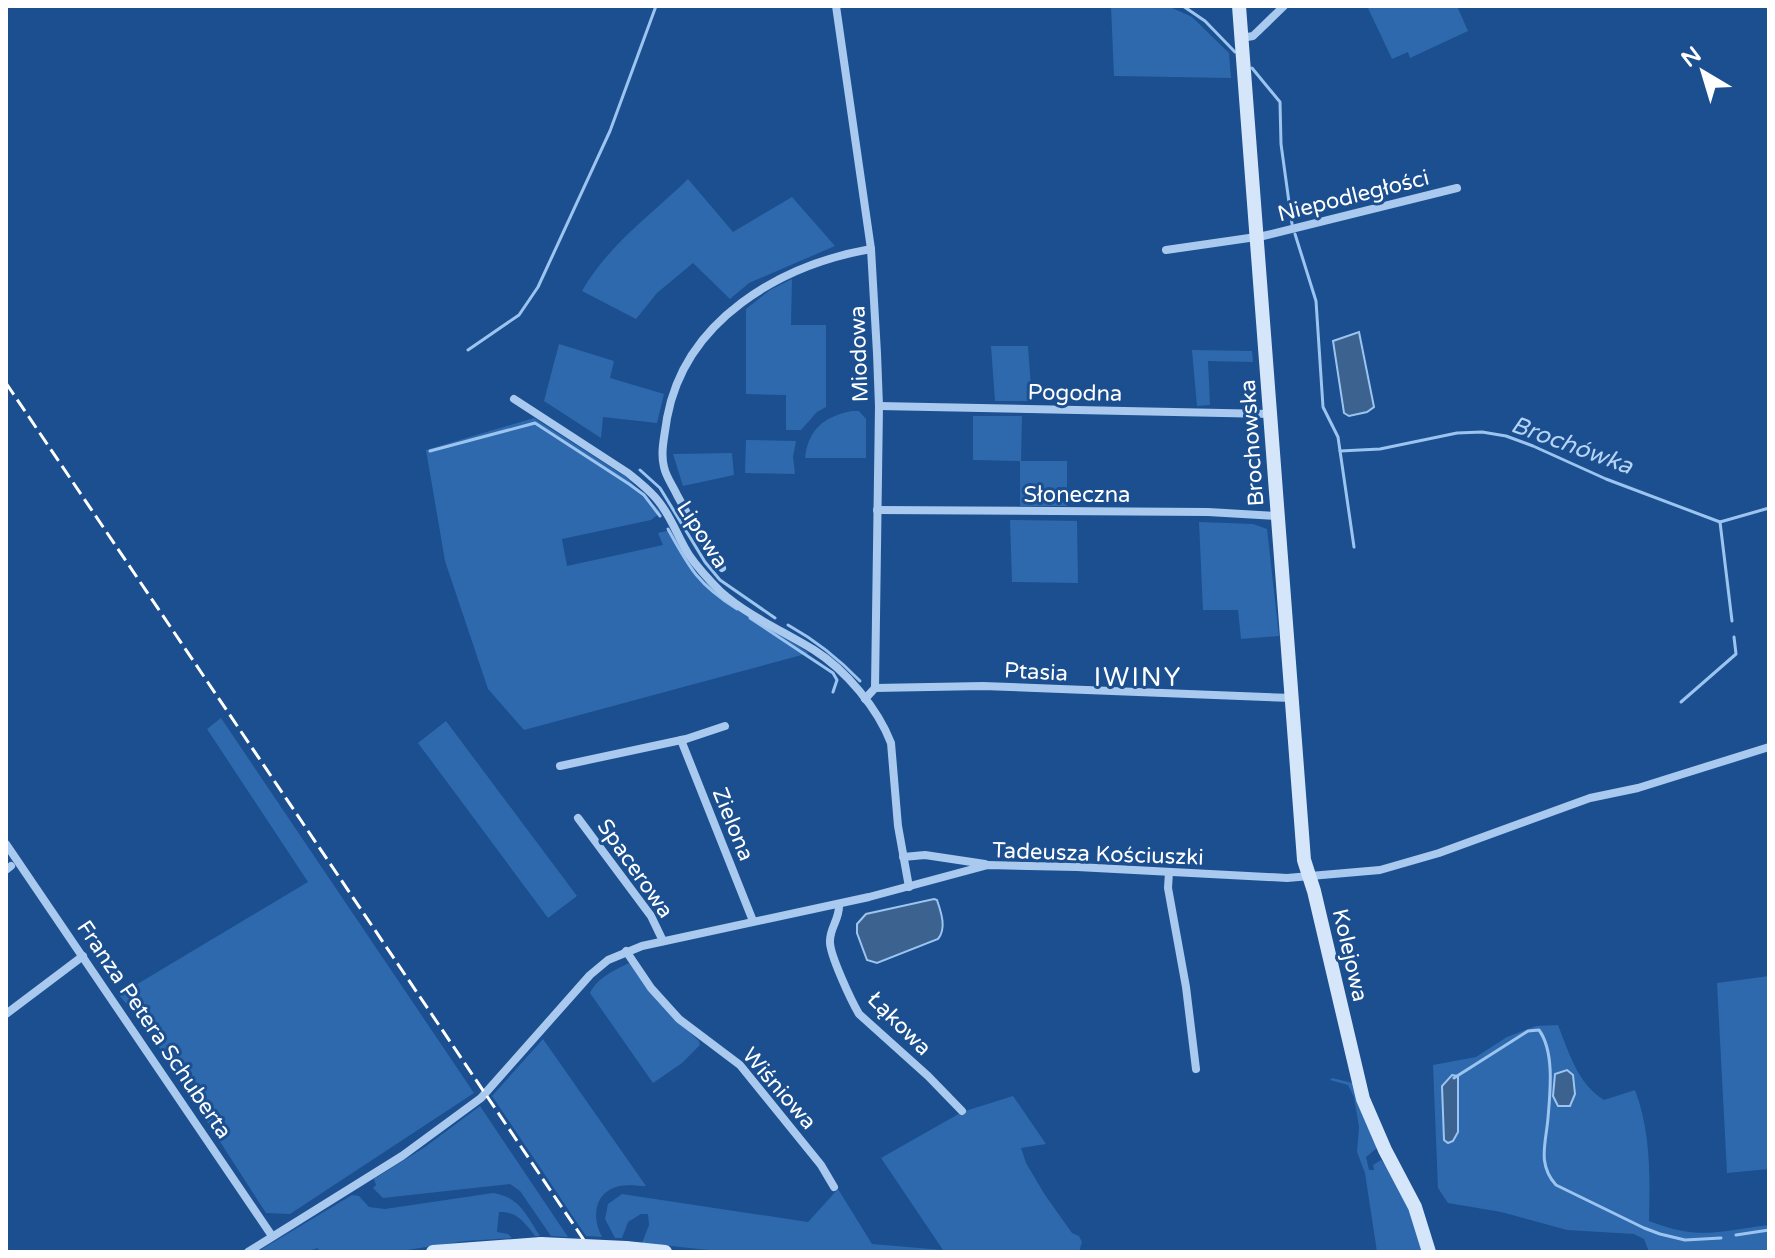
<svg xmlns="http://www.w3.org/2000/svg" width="1775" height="1258" font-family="'Varela Round',sans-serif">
<rect width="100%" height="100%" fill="#1b4f8f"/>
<!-- green -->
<g fill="#2e69ad">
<polygon points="1111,6 1168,6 1192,17 1229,53 1231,78 1114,76"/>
<polygon points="1367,6 1457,6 1468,31 1410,58 1408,52 1392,59"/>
<path d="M 688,179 L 733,232 L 792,197 L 835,246 L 749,283 L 730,299 L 693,263 L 657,293 L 636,319 L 582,291 C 608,245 651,215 688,179 Z"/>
<polygon points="792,279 791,325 826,325 826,407 817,412 801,430 786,430 786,395 746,394 746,309 770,290"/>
<polygon points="559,344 614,361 610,378 664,394 657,423 603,417 601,438 544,401"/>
<polygon points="991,346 1028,346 1032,401 995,401"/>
<polygon points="1192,350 1252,351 1253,362 1208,361 1210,405 1197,406"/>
<path d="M 852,411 L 859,411 L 866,419 L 866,458 L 805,458 C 808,429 825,416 852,411 Z"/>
<polygon points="973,416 1022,416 1021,461 1067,461 1067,506 1020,506 1020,461 973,460"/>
<polygon points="534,418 626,477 661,512 651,520 562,539 567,566 663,545 658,533 671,530 696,572 709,588 809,653 524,730 488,689 445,561 426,450"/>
<polygon points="746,440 796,441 793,457 795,474 745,473"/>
<polygon points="732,453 734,475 683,486 673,454"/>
<polygon points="1010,520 1077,521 1078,583 1012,582"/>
<polygon points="1199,522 1253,524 1267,529 1279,636 1241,639 1238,610 1203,610"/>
<polygon points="221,718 474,1093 290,1214 266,1213 146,1027 119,995 308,882 207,729"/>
<polygon points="446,721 577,896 548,918 418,743"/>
<path d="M 629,963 L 658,1002 L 699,1041 L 700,1045 L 682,1063 L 653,1083 L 590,993 C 597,978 615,970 629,963 Z"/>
<polygon points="1769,976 1769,1169 1727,1173 1717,983"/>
<path d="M 1558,1025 C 1569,1053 1578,1084 1604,1100 L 1635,1090 C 1651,1132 1650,1177 1649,1221 C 1701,1241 1717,1231 1769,1225 L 1769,1252 L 1649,1252 L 1644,1239 L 1634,1234 L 1567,1230 L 1501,1212 L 1448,1203 L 1438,1188 L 1433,1065 L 1476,1057 L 1507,1037 L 1536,1026 Z"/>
<path d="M 543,1039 L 646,1186 C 635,1186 622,1183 611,1189 C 593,1198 593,1221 602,1237 L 586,1236 L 492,1096 Z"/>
<path d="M 1332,1078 L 1353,1083 L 1377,1148 L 1366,1157 L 1369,1170 L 1374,1170 L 1373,1165 L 1381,1160 C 1402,1186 1416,1219 1423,1252 L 1377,1252 L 1365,1173 L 1357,1152 L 1359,1127 L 1354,1097 L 1348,1085 L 1330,1080 Z"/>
<polygon points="1013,1096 1046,1144 1021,1148 1026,1163 1045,1195 1072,1233 1079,1236 1082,1242 1079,1252 728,1252 642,1243 649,1225 648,1214 641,1214 628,1222 622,1238 615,1238 605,1219 608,1204 622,1194 808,1222 838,1189 872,1244 943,1250 881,1158 962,1112"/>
<polygon points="480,1106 568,1237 551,1236 520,1191 510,1184 383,1198 373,1188 376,1185 374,1179 425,1147"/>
<path d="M 493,1193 C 520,1197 526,1215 540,1236 L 535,1236 C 525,1223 517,1211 499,1212 L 497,1232 L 508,1234 L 512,1238 L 465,1241 L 394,1252 L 319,1252 L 318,1248 L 305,1252 L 257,1252 L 352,1195 L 359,1196 L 369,1207 L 385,1209 Z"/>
</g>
<!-- water -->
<g fill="#3c6290" stroke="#9cc4f0" stroke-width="2">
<polygon points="1359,332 1374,407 1367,412 1349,416 1344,413 1333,341"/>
<path d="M 934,899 L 937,900 C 941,912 947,928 938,939 L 877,963 L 867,960 L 857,933 L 857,924 L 866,914 Z"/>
<polygon points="1567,1070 1573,1075 1575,1094 1570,1106 1558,1106 1553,1096 1555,1074"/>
<polygon points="1452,1075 1458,1076 1458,1132 1453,1141 1448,1143 1444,1140 1442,1086"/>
</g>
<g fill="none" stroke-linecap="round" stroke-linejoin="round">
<!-- stream -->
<g stroke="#9cc4f0" stroke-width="3">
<polyline points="1183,6 1205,21 1235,52"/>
<polyline points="1252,68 1280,102 1281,144 1292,224"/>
<polyline points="1295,234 1316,301 1323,407 1338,437 1354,547"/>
<polyline points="468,350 519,315 538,287 610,131 656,6"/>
<polyline points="430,451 535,423 629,484 644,495 660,516"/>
<polyline points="1340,451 1380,449 1457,433 1482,432 1506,436 1533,446 1606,479 1720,522 1769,508"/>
<polyline points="640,470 660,488 705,562 720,580 775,618"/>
<polyline points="1720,522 1732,621"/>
<path d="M 668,529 C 690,569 698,584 737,609"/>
<polyline points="750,618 833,673 837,680 833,692"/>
<path d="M 788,625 C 815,640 838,658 860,681"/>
<polyline points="1681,702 1736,654 1734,637"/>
<path d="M 1454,1078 L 1528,1031 L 1539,1030 C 1555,1052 1550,1093 1548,1118 C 1546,1143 1537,1164 1556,1185 L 1644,1228 L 1660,1234 L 1685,1240 L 1721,1238"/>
<polyline points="1736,1235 1769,1230"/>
</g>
<!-- street -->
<g stroke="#a9c9ee" stroke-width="8">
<polyline points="836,6 871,249 877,353 879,406 875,688 865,699"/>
<polyline points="1241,38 1253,36 1284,6"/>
<polyline points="1166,250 1263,236 1457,188"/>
<path d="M 514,399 L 628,473 C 639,482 651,491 659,502 C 672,518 678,538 689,555 C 698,568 710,581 721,592 C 748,616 783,631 814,650 C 846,670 878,709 891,743 L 898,826 L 909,887"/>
<polyline points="879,406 1271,414"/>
<polyline points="877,510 1208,512 1278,516"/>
<path d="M 722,568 C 704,546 691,520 677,495 C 673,486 666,477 664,467 C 660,452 665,434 667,418 C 685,320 780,265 871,249"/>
<polyline points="875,688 983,686 1292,698"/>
<polyline points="681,740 753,921"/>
<polyline points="560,766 686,739 725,726"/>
<polyline points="578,818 651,916 663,941"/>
<polyline points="6,844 272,1236"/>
<polyline points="903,857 925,855 985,864"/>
<polyline points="6,870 11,866"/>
<polyline points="1169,872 1168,888 1186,987 1196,1069"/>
<path d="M 839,904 C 840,919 830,927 830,941 C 829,954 852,1002 859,1014 L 928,1076 L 962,1111"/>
<polyline points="626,951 651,988 679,1019 740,1065 821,1165 834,1187"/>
<polyline points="6,1014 83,956"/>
<polyline points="248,1252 402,1156 481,1098 590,975 608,960 642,946 869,897 988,865 1077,867 1287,878 1380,870 1439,853 1590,798 1638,788 1769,747"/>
</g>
<!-- secondary -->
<g stroke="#d6e6fa" stroke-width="14">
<polyline points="1239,6 1304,860 1314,891 1363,1099 1385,1150 1415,1207 1429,1252"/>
<polyline points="626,1248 665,1252"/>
<polyline points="433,1252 541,1244"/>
</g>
<!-- rail -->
<polyline stroke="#fff" stroke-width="3" stroke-dasharray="14 6" stroke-linecap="butt" points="6,383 592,1252"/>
<!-- secondary-bridge -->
<polyline stroke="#d6e6fa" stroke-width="14" points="541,1244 626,1248"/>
</g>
<g text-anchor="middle" stroke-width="6" stroke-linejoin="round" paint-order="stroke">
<!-- street labels -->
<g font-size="22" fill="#fff" stroke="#1b4f8f">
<text transform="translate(1353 195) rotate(-14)" y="8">Niepodległości</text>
<text transform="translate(858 354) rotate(-92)" y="8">Miodowa</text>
<text transform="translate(1075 392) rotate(1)" y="8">Pogodna</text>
<text transform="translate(1251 443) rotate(-94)" y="8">Brochowska</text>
<text x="1077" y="502">Słoneczna</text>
<text transform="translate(703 534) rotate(57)" y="8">Lipowa</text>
<text transform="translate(1036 671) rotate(3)" y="8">Ptasia</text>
<text transform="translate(734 824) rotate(68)" y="8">Zielona</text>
<text transform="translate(1098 853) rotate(2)" y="8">Tadeusza Kościuszki</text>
<text transform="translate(636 868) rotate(55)" y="8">Spacerowa</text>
<text transform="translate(1351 955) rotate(77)" y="8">Kolejowa</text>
<text transform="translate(900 1023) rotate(45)" y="8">Łąkowa</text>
<text transform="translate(155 1029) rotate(56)" y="8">Franza Petera Schuberta</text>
<text transform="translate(780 1088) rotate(49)" y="8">Wiśniowa</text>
</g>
<!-- water labels -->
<g font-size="24" font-style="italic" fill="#b5d3f5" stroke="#1b4f8f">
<text transform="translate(1572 445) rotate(20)" y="8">Brochówka</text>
</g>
<!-- quarter labels -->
<g font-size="26" letter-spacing="2" fill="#fff" stroke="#1b4f8f">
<text x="1138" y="686">IWINY</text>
</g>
</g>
<!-- border -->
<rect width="1775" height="1258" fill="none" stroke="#ffffff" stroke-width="16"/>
<!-- north arrow -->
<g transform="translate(1703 72) rotate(322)" stroke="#1b4f8f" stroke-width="6" paint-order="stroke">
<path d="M0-6L14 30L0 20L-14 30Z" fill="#ffffff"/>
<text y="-12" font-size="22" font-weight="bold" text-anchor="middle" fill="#ffffff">N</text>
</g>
</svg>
